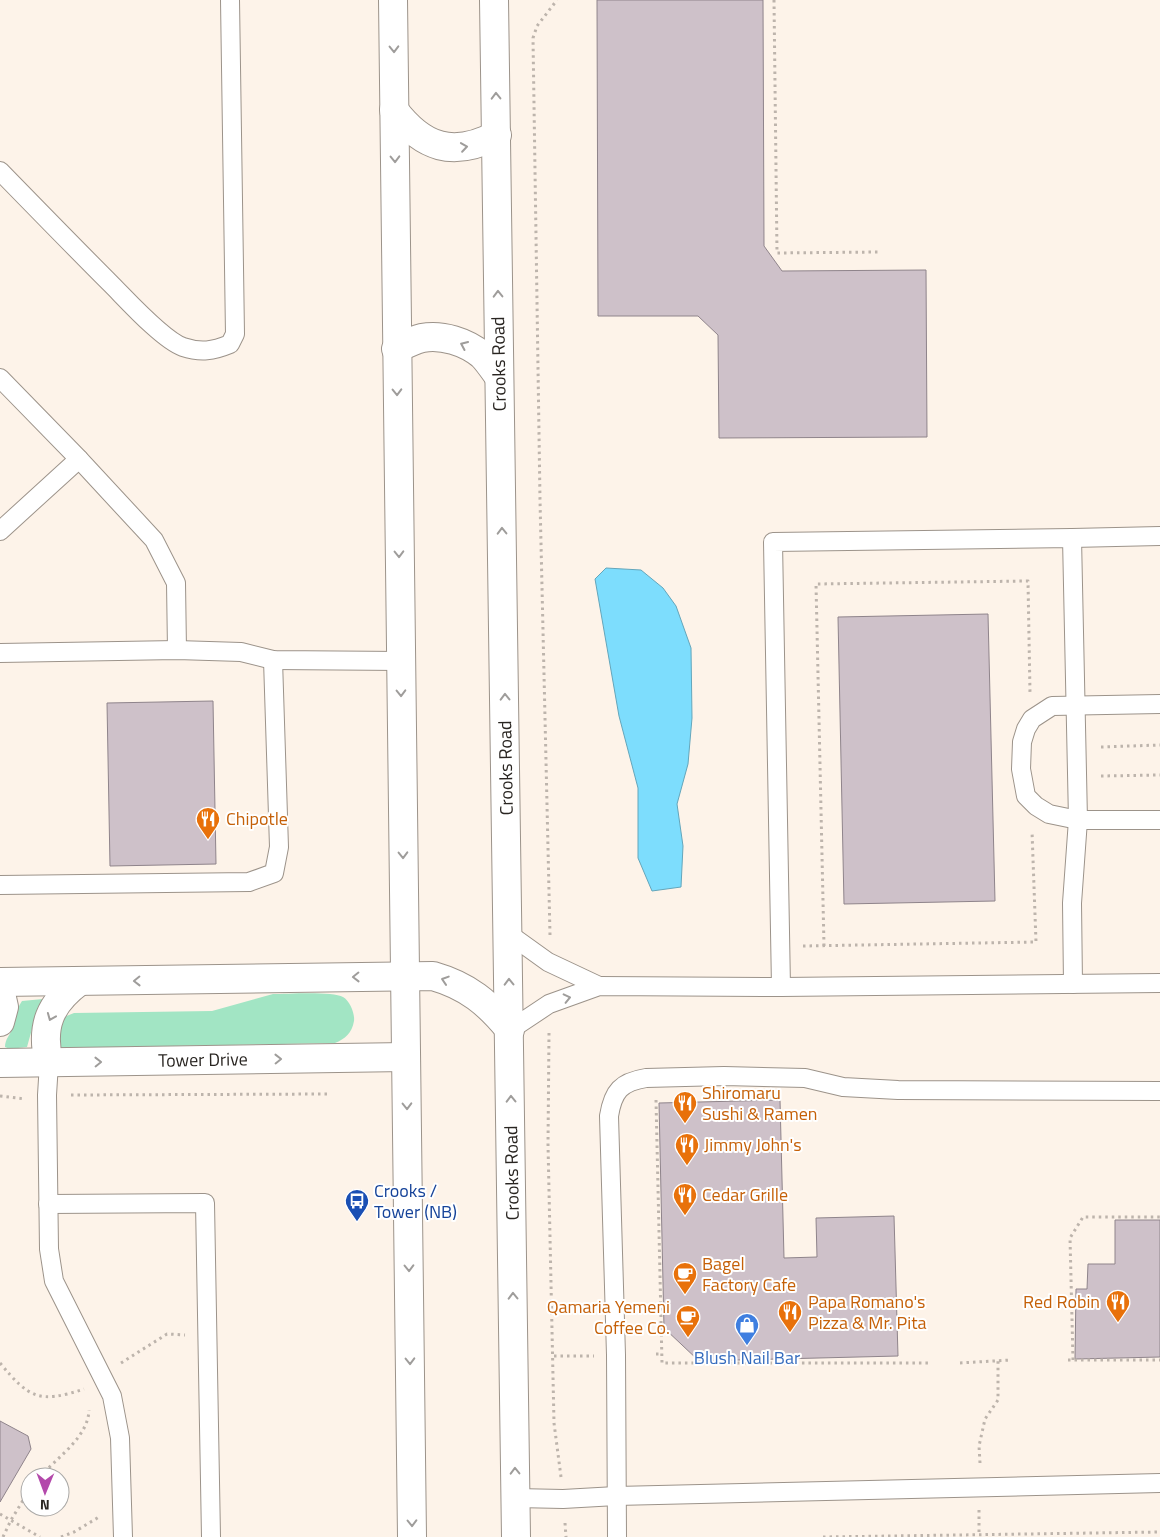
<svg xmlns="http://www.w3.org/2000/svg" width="1160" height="1537" font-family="'Titillium Web',sans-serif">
<rect width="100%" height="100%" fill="#fdf3e9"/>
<!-- green -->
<g fill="#a2e5c4">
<path d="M 273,994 C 287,994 333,991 343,997 C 350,1001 355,1014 354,1021 C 352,1033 345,1039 335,1043 L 62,1048 L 57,1043 L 57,1035 L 64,1017 L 74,1013 L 212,1011 Z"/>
<path d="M 43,999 L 47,1002 L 32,1029 L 27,1047 L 10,1049 L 5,1047 C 5,1039 10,1035 13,1028 C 16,1019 16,1009 22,1001 Z"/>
</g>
<!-- water -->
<polygon fill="#7dddfd" stroke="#64a6bb" points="606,568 641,570 663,588 676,606 691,648 692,718 688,764 677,804 683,846 681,887 652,891 638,858 638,788 619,716 595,579"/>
<!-- building -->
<g fill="#cec1c9" stroke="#8f848b">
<polygon points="597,0 763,0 764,246 782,271 926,270 927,437 719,438 718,335 698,316 598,316"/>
<polygon points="988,614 995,901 844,904 838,617"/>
<polygon points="213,701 216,864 110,866 107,703"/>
<polygon points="780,1100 784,1258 817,1257 816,1218 894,1216 898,1356 699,1361 664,1328 659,1103"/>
<polygon points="1115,1220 1160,1220 1160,1357 1075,1359 1076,1289 1087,1289 1088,1264 1115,1264"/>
<polygon points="0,1421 28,1436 31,1449 0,1502"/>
</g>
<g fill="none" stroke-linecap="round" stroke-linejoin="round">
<!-- lane casing -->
<g stroke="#9c938a" stroke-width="20">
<g id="lane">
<path d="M 0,171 C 37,209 74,247 112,285 C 127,300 163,340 183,347 C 201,353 213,351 230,344 L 235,334 L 230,0"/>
<polyline points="0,378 79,459 0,531"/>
<polyline points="79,459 154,540 176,583 177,650"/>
<polyline points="1072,538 1160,536"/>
<polyline points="0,653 177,650 241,652 273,660 401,661"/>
<polyline points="1160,704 1052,706 1032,719 1026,729 1022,742 1021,769 1026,796 1036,806 1049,814 1078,820 1160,820"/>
<polyline points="0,885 249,882 274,873 279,847 273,660"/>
<polyline points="509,934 548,962 599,986"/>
<polyline points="781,987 773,542 1072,538 1078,820 1072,903 1073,984"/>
<polyline points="510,1030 549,1004 599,986 781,987 1160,983"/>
<polyline points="49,1063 47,1095 49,1249 54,1281 112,1396 120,1438 123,1537"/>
<polyline points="48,1204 205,1203 211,1537"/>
<polyline points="516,1498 563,1499 616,1496 1160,1483"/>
<path d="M 617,1537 L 616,1355 L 609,1116 C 613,1091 621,1082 646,1078 L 724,1076 L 805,1078 L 843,1087 L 898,1090 L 1160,1091"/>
</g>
</g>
<!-- secondary casing -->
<g stroke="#9c938a" stroke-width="30">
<g id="secondary">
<polyline points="393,0 412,1537"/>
<polyline points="494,0 516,1537"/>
<path d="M 394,110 C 423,148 453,158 497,135"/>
<path d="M 396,349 C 404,345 413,340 422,338 C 442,334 466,342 482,355 C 488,361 494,370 499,377"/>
<path d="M 0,982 L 433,976 C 468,986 488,1003 510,1030"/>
<polyline points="0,989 4,1007 0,1022"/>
<polyline points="0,1063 406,1057"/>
<path d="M 49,1063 C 40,1026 50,1003 80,981"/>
</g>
</g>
<!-- path -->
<g stroke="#bdb4ac" stroke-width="3" stroke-dasharray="2.5 4" stroke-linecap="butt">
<polyline points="774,0 777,253 881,252"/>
<polyline points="1101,747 1160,745"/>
<polyline points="1101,776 1160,775"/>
<polyline points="550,935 540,500 533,38 537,26 557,0"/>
<polyline points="803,946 1036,942 1032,831"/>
<polyline points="824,946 816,584 1028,581 1030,693"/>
<polyline points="549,1033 548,1144 554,1423 561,1477"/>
<polyline points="71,1095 330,1094"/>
<polyline points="0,1096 25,1099"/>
<polyline points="656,1100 662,1363 930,1363"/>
<polyline points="656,1354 661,1354"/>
<polyline points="554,1356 594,1356"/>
<polyline points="1068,1360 1160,1360"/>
<polyline points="1073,1360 1070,1238 1083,1217 1160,1217"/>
<path d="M 0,1363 C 29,1398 39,1404 84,1389"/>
<polyline points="121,1363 167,1334 185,1335"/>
<polyline points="960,1363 1011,1360"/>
<polyline points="980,1463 979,1446 985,1419 998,1400 998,1361"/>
<path d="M 40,1477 C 56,1458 88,1438 89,1410"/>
<polyline points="979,1510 979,1536"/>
<polyline points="0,1514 40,1537"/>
<polyline points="565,1523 566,1537"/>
<polyline points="3,1537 11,1520 30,1489"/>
<polyline points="61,1537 74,1532 99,1517"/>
<polyline points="823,1537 1160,1532"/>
</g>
<!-- lane -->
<use href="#lane" stroke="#fff" stroke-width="18"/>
<!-- secondary -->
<use href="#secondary" stroke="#fff" stroke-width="28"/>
</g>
<!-- one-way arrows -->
<defs><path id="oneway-chevron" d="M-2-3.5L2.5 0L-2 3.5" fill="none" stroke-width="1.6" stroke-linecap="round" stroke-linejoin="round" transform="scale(1.25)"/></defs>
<g stroke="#9f9d9b">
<use href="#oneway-chevron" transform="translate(394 49) rotate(89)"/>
<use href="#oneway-chevron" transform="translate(496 96) rotate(-91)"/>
<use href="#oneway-chevron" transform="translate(464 147) rotate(-8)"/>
<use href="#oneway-chevron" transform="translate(395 159) rotate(89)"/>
<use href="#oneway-chevron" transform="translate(498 294) rotate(-91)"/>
<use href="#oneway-chevron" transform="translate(464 345) rotate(-156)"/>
<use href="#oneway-chevron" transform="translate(397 392) rotate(89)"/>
<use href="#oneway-chevron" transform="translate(502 531) rotate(-91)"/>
<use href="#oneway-chevron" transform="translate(399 554) rotate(89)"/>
<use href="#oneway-chevron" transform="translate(401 693) rotate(89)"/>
<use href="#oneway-chevron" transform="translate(505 697) rotate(-91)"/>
<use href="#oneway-chevron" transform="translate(403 855) rotate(89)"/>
<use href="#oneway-chevron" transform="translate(356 977) rotate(179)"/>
<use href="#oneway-chevron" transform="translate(445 980) rotate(-162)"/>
<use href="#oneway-chevron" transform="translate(137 981) rotate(179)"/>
<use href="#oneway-chevron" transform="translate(509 982) rotate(-91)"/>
<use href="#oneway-chevron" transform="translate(567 998) rotate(-13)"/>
<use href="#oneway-chevron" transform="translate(51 1017) rotate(112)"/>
<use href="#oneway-chevron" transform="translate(278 1059) rotate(-1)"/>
<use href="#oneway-chevron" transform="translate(98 1062) rotate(-1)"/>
<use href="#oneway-chevron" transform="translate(511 1099) rotate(-91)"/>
<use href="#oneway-chevron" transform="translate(407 1106) rotate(89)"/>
<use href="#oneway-chevron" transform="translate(409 1268) rotate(89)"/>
<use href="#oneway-chevron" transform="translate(513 1296) rotate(-91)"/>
<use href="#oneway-chevron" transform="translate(410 1361) rotate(89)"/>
<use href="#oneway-chevron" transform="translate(515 1471) rotate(-91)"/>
<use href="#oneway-chevron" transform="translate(412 1523) rotate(89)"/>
</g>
<!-- icons -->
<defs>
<g id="restaurant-pin" transform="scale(1.25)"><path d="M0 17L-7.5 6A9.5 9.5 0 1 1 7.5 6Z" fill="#e8710a" stroke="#fff"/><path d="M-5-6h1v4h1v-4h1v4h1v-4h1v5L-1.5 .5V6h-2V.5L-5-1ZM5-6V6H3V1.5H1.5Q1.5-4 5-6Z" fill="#fff"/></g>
<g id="bus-pin" transform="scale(1.25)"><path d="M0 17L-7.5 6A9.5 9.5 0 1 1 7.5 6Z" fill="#1a4fb4" stroke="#fff"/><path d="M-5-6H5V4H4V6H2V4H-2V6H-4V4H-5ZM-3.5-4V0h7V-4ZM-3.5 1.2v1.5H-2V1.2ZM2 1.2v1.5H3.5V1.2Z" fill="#fff"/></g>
<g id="cafe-pin" transform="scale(1.25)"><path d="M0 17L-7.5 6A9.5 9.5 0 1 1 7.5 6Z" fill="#e8710a" stroke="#fff"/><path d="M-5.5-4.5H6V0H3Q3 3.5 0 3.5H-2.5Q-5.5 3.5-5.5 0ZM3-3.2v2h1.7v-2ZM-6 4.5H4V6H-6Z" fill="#fff"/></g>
<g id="shop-pin" transform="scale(1.25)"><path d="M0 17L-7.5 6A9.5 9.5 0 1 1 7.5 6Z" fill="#3f7fe0" stroke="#fff"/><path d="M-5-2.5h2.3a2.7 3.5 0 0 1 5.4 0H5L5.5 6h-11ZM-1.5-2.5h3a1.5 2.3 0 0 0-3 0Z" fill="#fff"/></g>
</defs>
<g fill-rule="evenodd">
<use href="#restaurant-pin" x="208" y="819"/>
<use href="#restaurant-pin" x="685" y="1103"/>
<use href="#restaurant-pin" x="687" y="1145"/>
<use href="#restaurant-pin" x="685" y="1195"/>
<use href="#bus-pin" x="357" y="1201"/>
<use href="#cafe-pin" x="685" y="1274"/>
<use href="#restaurant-pin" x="1118" y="1302"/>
<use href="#restaurant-pin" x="790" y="1312"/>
<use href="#cafe-pin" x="688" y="1317"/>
<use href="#shop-pin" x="747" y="1325"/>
</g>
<g text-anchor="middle" stroke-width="4" stroke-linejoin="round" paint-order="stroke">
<!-- street labels -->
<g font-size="18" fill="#292521" stroke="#fff">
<text transform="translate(499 364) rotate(-91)" y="6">Crooks Road</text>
<text transform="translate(506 768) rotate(-91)" y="6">Crooks Road</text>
<text transform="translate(203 1060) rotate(-1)" y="6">Tower Drive</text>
<text transform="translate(512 1173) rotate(-91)" y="6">Crooks Road</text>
</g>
<!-- food labels -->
<g font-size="18" fill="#c56008" stroke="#fff" text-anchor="start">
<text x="226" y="825">Chipotle</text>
<text x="702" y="1099">Shiromaru<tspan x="702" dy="21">Sushi &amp; Ramen</tspan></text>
<text x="704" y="1151">Jimmy John's</text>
<text x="702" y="1201">Cedar Grille</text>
<text x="702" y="1270">Bagel<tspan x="702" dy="21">Factory Cafe</tspan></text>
<text x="808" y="1308">Papa Romano's<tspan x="808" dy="21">Pizza &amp; Mr. Pita</tspan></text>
<text x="1100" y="1308" text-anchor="end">Red Robin</text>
<text x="670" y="1313" text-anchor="end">Qamaria Yemeni<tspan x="670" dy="21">Coffee Co.</tspan></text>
</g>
<!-- transit labels -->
<g font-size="18" fill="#164399" stroke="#fff" text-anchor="start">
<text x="374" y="1197">Crooks /<tspan x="374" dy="21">Tower (NB)</tspan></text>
</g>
<!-- shop labels -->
<g font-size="18" fill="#366cbe" stroke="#fff">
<text x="747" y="1364">Blush Nail Bar</text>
</g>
</g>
<!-- north arrow -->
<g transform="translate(45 1492) rotate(181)"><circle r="24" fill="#ffffff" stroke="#a9a8a6"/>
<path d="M0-4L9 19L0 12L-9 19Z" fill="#b349ab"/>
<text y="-8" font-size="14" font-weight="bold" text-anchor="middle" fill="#292521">N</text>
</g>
</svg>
